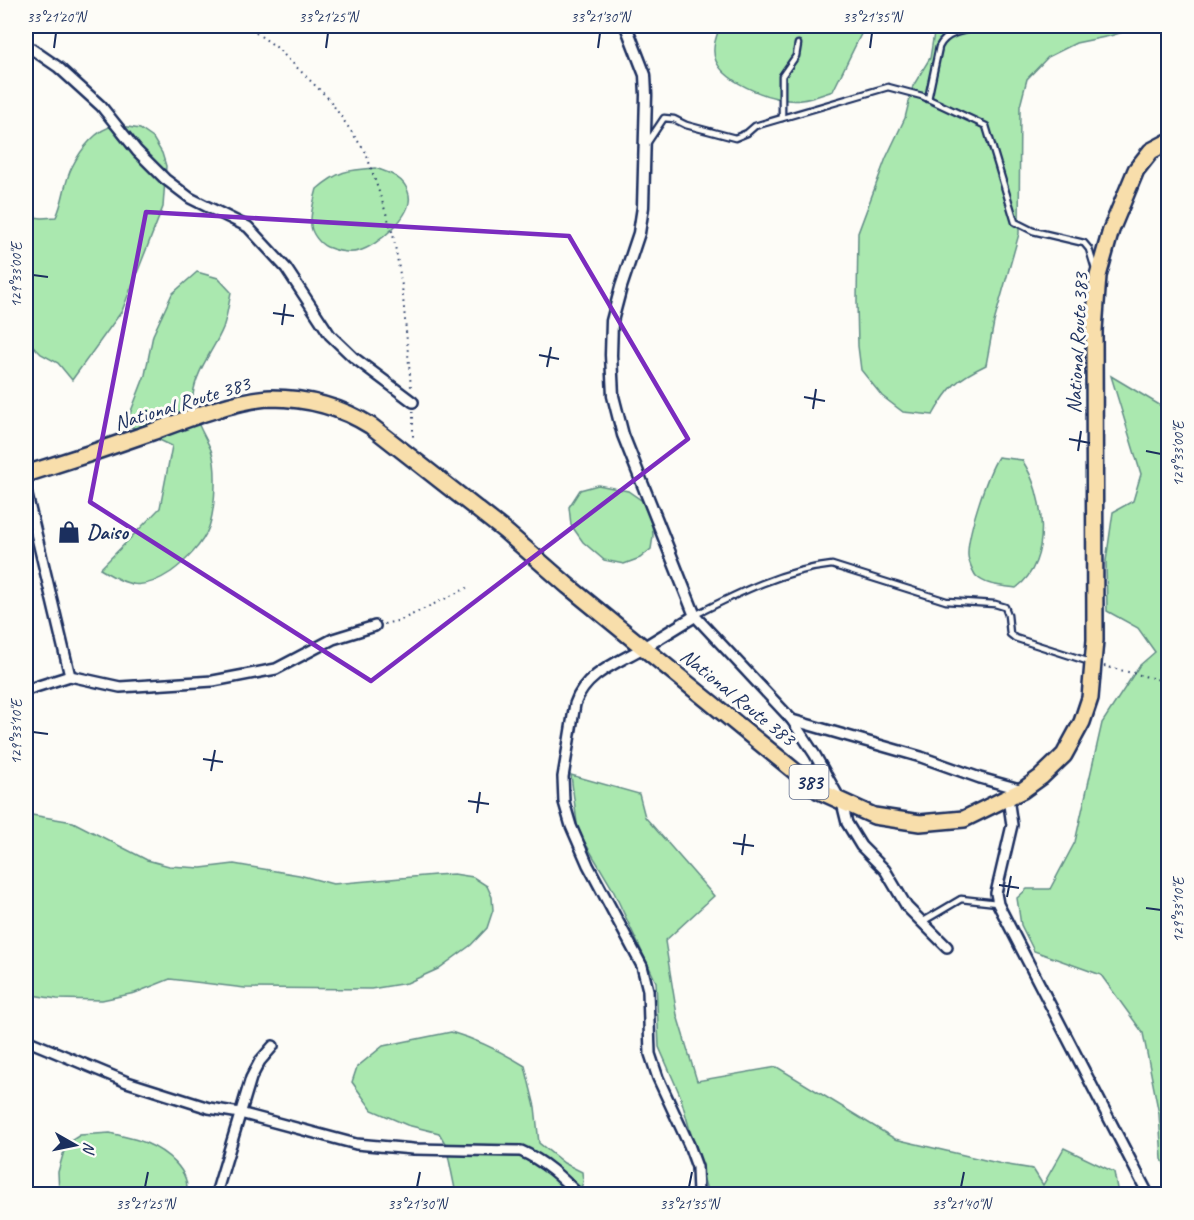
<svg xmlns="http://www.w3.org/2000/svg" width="1194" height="1220" font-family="Caveat,sans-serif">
<rect width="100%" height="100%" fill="#fdfcf7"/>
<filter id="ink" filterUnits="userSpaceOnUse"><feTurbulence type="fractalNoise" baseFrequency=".0167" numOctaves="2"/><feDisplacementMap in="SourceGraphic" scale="12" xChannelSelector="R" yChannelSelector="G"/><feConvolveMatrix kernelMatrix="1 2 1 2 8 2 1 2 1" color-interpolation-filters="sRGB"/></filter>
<g filter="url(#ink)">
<!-- green -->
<g fill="#aae8af" stroke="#628c86" stroke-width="1.5">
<path d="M 720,26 L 865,26 L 833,91 C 823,94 812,99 801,100 C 778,104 726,84 716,61 C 711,50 716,37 720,26 Z"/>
<path d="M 933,26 L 1143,26 L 1110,36 L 1076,43 L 1048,57 L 1027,79 L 1020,106 L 1019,234 L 994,322 L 986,365 C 957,379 949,386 933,415 L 903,412 L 882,396 L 861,370 L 858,346 L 857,302 L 858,233 L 886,158 L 905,118 L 913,86 L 930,58 L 934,33 Z"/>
<path d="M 116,125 L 140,129 L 153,138 L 162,153 L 166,166 L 163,207 L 122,311 L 72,380 L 58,363 L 41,354 L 26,339 L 26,216 L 42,218 L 56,217 C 64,201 64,182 72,167 C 81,149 96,129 116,125 Z"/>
<path d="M 375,168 C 388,172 406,178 409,195 C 413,216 377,246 359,251 C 348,254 337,251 327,247 C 320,244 312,234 311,226 C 310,214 314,200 317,189 C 338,171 347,170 375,168 Z"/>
<path d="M 197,272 L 218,278 L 231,292 C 229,304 227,316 223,328 C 214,350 196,370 193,395 C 191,417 203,431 211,450 C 218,468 215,509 209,527 C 203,544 185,562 171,572 C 141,592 129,586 100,569 L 160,508 L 172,446 L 126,424 L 145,375 L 153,335 L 172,294 Z"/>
<polygon points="1111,376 1168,410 1168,1173 1162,1159 1159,1114 1143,1033 1101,975 1034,951 1021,925 1017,898 1027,889 1050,889 1075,842 1102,723 1139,666 1155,652 1138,628 1107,611 1106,561 1113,512 1133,501 1141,474"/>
<path d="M 998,457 L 1022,460 C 1045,494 1053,562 1016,588 C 1003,586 986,586 976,576 C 973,572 968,560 968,555 C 967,534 987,475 998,457 Z"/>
<polygon points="598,485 628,491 651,507 653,536 651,549 640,558 624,564 604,560 583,542 571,525 569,507 580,490"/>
<polygon points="571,775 639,794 645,817 714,896 665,941 677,1015 697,1081 777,1067 895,1139 1002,1164 1033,1169 1043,1185 1064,1148 1114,1172 1118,1194 784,1194 783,1191 708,1194 680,1095 659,1047 656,982 612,888 578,831"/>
<polygon points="26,814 73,822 147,860 169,866 201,868 234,864 299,875 333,884 435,875 454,874 473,877 487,886 492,897 493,910 487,928 471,945 438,969 407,983 371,989 245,988 170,979 135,993 102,1000 57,999 26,994"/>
<path d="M 451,1032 C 478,1040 501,1051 525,1066 L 535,1107 L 539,1143 L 564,1163 L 582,1172 L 583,1182 L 579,1194 L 456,1194 L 446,1145 L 439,1133 L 407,1125 L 372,1110 L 352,1082 L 357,1067 L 383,1046 Z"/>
<path d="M 110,1133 C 121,1136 135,1138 146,1143 C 165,1151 192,1171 186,1194 L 59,1194 L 58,1172 L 66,1144 L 80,1135 Z"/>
</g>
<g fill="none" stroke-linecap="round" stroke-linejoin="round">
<!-- service casing -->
<g stroke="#1b2f5e" stroke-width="9">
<g id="service">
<path d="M 928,99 L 939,47 C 947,30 970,30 988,26"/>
<polyline points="782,118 782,76 796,56 798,44"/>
<polyline points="648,142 664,118 674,119 686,125 735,138 747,133 755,126 888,87 922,96 986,126 1015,222 1033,231 1084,243 1089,249 1095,269"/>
<path d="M 695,615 C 738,593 784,570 832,565 L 946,601 L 995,604 L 1005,607 L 1008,615 L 1010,634 L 1015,638 L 1090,662"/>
<polyline points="922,922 961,899 997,903"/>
</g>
</g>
<!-- minor casing -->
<g stroke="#1b2f5e" stroke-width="14">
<g id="minor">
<polyline points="26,45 58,67 101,106 137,151 165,179 190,198 248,227 286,268 330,335 353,357 413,402"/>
<polyline points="26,491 70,676"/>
<polyline points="695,616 792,720 815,755 842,803 847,823 861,846 885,870 907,907 947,947"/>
<path d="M 643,648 C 617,663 585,674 575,704 L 563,777 L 564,802 L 571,826 L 588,865 L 642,966 L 648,990 L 650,1054 L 658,1078 L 689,1145 L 697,1167 L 698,1194"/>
<polyline points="26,690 70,676 120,687 213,681 276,669 333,639 375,626"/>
<polyline points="792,720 921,757 980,778 1023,790"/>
<polyline points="1008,798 1012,825 996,893 998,904 1148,1194"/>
<path d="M 26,1040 L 127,1082 L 209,1108 L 240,1113 L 356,1144 L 413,1149 L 521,1151 C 544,1161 561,1177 578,1194"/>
<polyline points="216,1194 251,1078 260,1061 273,1046"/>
</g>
</g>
<!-- tertiary casing -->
<g stroke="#1b2f5e" stroke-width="15">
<polyline id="tertiary" points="626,26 645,75 646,95 643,207 639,233 621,287 612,321 611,355 613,396 623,435 695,616 643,648"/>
</g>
<!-- trunk casing -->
<g stroke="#1b2f5e" stroke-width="20">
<path id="trunk" d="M 26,474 C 68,461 110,447 152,432 C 184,420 238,399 271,398 C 307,398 341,407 371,426 L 505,531 L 568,586 L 819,791 L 874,816 L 920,823 L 964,819 L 1023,790 L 1041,777 L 1064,755 L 1082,722 L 1090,698 L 1095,640 L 1094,330 L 1098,276 L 1111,230 L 1136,170 L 1151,151 L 1168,142"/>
</g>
<!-- path -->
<g stroke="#1b2f5e" stroke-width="2" stroke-dasharray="1.5 4.5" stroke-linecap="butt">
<polyline points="246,26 275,46 329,99 366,153 393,234 402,286 411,387"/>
<polyline points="413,411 413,441"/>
<polyline points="384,624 401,620 467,588"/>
<polyline points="1104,666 1168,682"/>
</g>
<!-- service -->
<use href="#service" stroke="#fdfcf7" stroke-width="4.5"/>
<!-- minor -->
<use href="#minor" stroke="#fdfcf7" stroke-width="9"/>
<!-- tertiary -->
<use href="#tertiary" stroke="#fdfcf7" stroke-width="10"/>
<!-- trunk -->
<use href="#trunk" stroke="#f8deab" stroke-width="15"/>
</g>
</g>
<!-- marked area -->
<path fill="none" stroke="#7b2cbf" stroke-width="4.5" stroke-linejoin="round" d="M 146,212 L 569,236 L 688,439 L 371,681 L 90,502 Z"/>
<!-- ticks -->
<path fill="none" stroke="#1b2f5e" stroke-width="2" d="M 54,48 L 56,33M 326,48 L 328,33M 598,48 L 600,33M 870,48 L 872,33M 33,275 L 48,277M 273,313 L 294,316M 282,325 L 285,304M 539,355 L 559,359M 547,367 L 551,347M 804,397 L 825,401M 813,409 L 816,389M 1069,439 L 1090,443M 1078,451 L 1081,431M 1146,451 L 1161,454M 33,732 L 48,734M 203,759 L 223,762M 211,771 L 215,750M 468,801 L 489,804M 477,813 L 480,792M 733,843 L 754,846M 742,855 L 745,834M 999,885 L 1019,888M 1007,897 L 1011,876M 1146,908 L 1161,910M 145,1187 L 148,1172M 417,1187 L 420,1172M 689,1187 L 692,1172M 961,1187 L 964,1172"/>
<!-- icons -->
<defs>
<g id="shop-bare" transform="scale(1.8)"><path d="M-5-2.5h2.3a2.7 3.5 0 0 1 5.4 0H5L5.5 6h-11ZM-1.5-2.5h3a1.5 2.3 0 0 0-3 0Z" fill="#1b2f5e" stroke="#fdfcf7" stroke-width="2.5" paint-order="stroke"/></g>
</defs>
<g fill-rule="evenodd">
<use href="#shop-bare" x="69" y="532"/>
</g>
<g text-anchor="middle" stroke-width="6" stroke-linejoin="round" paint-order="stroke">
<!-- shield labels -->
<rect fill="#fdfcf7" stroke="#5f6c8c" stroke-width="1.5" x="789.5" y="765" width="39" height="34" rx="4.5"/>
<g font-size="20" font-weight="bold" fill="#1b2f5e">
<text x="809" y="789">383</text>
</g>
<!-- street labels -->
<g font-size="21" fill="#1b2f5e" stroke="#fdfcf7">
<text transform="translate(1077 343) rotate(-87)" y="7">National Route 383</text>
<text transform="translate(182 403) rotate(-17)" y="7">National Route 383</text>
<text transform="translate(738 697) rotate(39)" y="7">National Route 383</text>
</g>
<!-- poi labels -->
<g font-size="21" font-weight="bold" fill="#1b2f5e" stroke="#fdfcf7" text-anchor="start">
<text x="87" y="539">Daiso</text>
</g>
</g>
<!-- margin -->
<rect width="1194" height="1220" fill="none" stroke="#fdfcf7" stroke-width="66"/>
<!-- north arrow -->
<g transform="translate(75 1145) rotate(99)" stroke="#fdfcf7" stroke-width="4.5" paint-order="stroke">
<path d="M0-4.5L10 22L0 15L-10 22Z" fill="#1b2f5e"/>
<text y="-9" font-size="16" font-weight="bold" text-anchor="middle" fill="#1b2f5e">N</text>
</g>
<rect x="33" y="33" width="1128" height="1154" fill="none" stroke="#1b2f5e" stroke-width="2"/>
<g font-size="15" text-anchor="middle" fill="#1b2f5e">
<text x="56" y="22">33°21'20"N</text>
<text x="328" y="22">33°21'25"N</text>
<text x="600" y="22">33°21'30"N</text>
<text x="872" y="22">33°21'35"N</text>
<text transform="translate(16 275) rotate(-90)" y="5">129°33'00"E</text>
<text transform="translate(1178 454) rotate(-90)" y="5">129°33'00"E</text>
<text transform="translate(16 732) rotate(-90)" y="5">129°33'10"E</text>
<text transform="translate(1178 910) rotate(-90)" y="5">129°33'10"E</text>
<text x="145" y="1209">33°21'25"N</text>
<text x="417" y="1209">33°21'30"N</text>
<text x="689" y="1209">33°21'35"N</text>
<text x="961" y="1209">33°21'40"N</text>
</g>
</svg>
